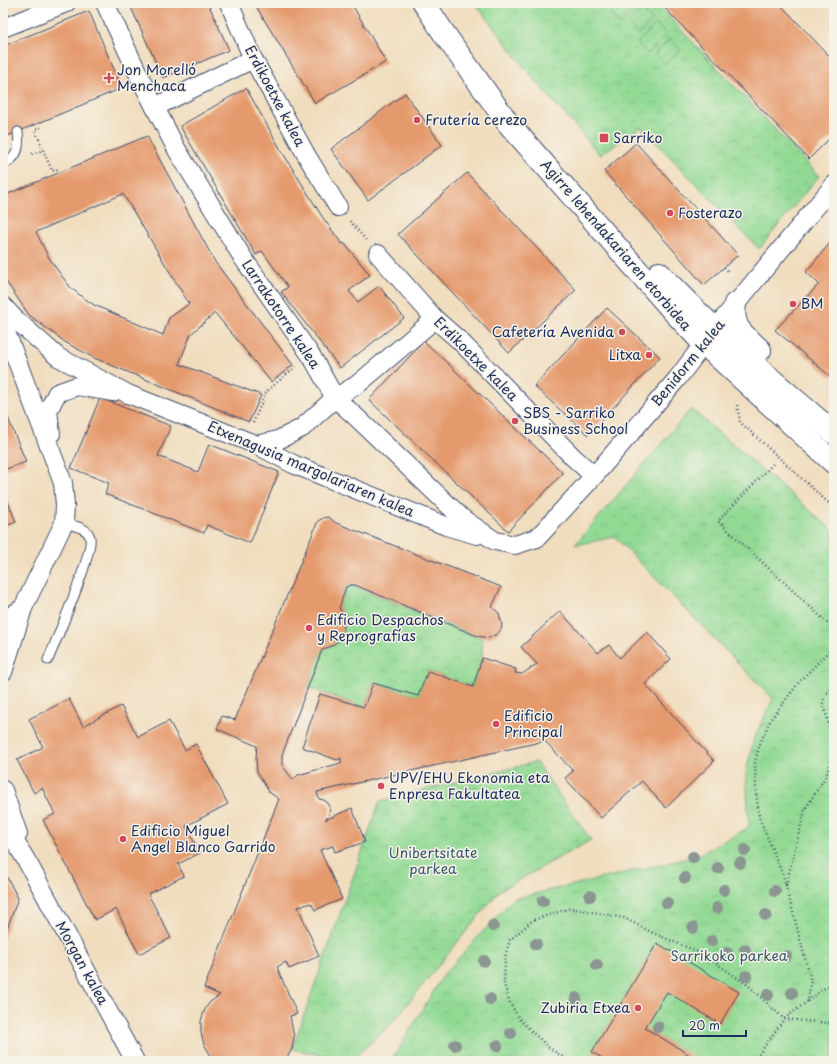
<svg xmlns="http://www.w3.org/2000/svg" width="837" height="1064" font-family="'Playpen Sans',sans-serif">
<defs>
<pattern id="park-crowns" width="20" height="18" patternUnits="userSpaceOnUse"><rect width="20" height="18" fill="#92da94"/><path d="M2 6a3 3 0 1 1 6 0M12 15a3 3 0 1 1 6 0" fill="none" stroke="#7dbb82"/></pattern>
<pattern id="garden-furrows" width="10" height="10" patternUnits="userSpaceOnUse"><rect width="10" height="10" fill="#92da94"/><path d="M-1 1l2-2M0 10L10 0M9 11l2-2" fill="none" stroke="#7dbb82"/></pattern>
</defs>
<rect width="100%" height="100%" fill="#f7f3e8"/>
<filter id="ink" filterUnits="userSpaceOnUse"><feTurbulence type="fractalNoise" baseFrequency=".025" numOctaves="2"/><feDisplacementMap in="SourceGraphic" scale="8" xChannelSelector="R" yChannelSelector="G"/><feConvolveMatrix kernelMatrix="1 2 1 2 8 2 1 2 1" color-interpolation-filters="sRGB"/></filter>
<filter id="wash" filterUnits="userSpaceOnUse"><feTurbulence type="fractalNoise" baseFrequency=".012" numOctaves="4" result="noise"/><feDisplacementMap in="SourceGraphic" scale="16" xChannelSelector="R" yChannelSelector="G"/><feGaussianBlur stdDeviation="0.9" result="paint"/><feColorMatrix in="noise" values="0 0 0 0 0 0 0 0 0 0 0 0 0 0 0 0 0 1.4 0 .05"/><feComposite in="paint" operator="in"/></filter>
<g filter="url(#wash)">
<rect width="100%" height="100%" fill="#f0ddbe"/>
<!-- park -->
<g fill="url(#park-crowns)" stroke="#568479">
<polygon points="475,3 656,3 819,176 759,249 641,127 600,155 528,72"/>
<polygon points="691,409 834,531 834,1061 391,1061 444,974 513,899 697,856 749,827 746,772 754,738 773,699 615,537 575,545"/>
<path d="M 351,585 L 482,638 L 482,658 L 473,687 L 428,671 L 418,696 L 373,683 L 364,707 L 307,687 L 322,650 C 341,645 351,625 339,608 L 346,587 Z"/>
<polygon points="536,762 591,840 499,891 391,1024 351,1061 292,1049 380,801"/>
</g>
<!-- garden -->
<g fill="url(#garden-furrows)" stroke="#568479">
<polygon points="622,3 628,3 635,11 620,25 610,14"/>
<polygon points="643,10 653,21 638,35 628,24"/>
<polygon points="656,24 667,35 648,54 637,43"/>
<polygon points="670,39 681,50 665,64 655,53"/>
</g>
<g id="blocks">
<!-- building -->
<g fill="#e59a6d" fill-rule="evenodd">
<polygon points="129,3 208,3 229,50 163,78"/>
<polygon points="254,3 351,3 386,62 315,103"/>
<polygon points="660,3 779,3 834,61 834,134 809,159"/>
<polygon points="89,11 122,88 3,138 3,46"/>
<polygon points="246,88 281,150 323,218 342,244 344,243 370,275 349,291 358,302 379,286 404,318 340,368 281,292 288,287 262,251 256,255 180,126"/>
<polygon points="405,93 442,145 368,200 331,149"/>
<path d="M 147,136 L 215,262 L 293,365 L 271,382 L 215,313 L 191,334 L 179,364 L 261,395 L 249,422 L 94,358 L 65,342 L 29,315 L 3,277 L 3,196 ZM 123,194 L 189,304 L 169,318 L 163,335 L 94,305 L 81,296 L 71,288 L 61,275 L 49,258 L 36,232 Z"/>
<polygon points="636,143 738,255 704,285 604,171"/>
<polygon points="467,173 576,290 509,353 398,234"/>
<polygon points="834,238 834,374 831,377 775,330 819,284 806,272"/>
<polygon points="607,308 660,357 588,435 534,386"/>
<polygon points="424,341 563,473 508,531 369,400"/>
<polygon points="100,398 171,426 158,456 198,472 209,444 279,472 250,543 207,525 204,533 105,494 109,483 71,468"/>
<polygon points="3,406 26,462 3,470"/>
<polygon points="3,489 16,522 3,527"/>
<polygon points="328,517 336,523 501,587 492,607 499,613 502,625 501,630 497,634 489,638 477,636 355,585 351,585 346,587 339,608 343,614 344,622 343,632 340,639 333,645 322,650 282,755 282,765 293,780 298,775 341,763 341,758 337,760 302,747 320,694 364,707 373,683 418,696 428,671 473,687 482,658 516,669 515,673 522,674 537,664 521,647 560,611 598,653 609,645 620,658 647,632 671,659 645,684 714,761 666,808 642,781 601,818 565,778 573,771 545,741 317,792 319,799 324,800 328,803 330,807 329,815 325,820 352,808 365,842 335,852 333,846 320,850 342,899 315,910 311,903 298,907 319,956 289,969 286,962 277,967 297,1014 290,1016 294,1037 292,1049 285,1061 214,1061 204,1044 201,1033 201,1021 205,1009 210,1002 220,995 204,988 279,799 269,792 257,772 256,758 257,746 217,729 222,716 235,720 316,526 318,521 323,518"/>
<polygon points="69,699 83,726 121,706 138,737 169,721 185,750 196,744 228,804 186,826 200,853 178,864 184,876 148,894 171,938 139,954 116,909 95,920 43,820 55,814 42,788 34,793 17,760 43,747 29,719"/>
<polygon points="3,870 18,898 3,940"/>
<polygon points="657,943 739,992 720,1024 667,992 645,1028 700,1061 607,1061 592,1052"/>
</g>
</g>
</g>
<g filter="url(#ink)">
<use href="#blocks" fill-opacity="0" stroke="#3b496c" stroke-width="1"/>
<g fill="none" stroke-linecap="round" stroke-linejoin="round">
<!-- service casing -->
<g stroke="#3b496c" stroke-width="11">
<g id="service">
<path d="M 3,164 C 18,159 20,146 18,132"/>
<path d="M 48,660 C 56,640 94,553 90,537 C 87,527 74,526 64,523"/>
</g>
</g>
<!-- minor casing -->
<g stroke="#3b496c" stroke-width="20">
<g id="minor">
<polyline points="105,3 143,84 177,150 243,258 312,357 335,398 354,415 463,519 495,541 515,545 537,538 594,476 677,379 715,329 834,185"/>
<polyline points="229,3 253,59 308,158 338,207"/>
<polyline points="3,28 66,3"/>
<polyline points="155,107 253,59"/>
<polyline points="378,254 435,319 460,341 573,457 594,476"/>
<polyline points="3,306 15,319 58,357 128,394 257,445 293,464 446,526 477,535"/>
<polyline points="3,324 63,483 65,505 64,523 23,608 3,621"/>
<polyline points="51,434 48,411 57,393 77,386 113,392"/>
<polyline points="257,445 278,440 302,428 335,398 358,384 435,319"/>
<polyline points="3,672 23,608"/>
<polyline points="3,790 18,834"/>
<polyline points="3,821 29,865 135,1061"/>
</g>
</g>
<!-- secondary casing -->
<g stroke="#3b496c" stroke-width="24">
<g id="secondary">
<polyline points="424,3 445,35 508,123 674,312 704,344 834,463"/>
<path d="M 659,273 C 713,331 774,382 834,433"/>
<path d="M 735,304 C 731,329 744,334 760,350"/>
</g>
</g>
<!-- path -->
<g stroke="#3b496c" stroke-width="2.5" stroke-dasharray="1 3" stroke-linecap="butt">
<polyline points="41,127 35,130 52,171 58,169"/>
<polyline points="32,154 44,150"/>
<polyline points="350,221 366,240"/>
<polyline points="724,267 729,272"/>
<polyline points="737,405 740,422 834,508"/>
<polyline points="253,423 266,392 296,366"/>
<polyline points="773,464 718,521 834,629"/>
<polyline points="829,724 834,725"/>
<polyline points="786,885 805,809 826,776 832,758 833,739 823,703 825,695 834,687"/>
<polyline points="808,1001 823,989 834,983"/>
<polyline points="569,1061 548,1047 520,1020 510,1003 504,984 505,957 510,940 533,920 571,908 624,918 653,933 703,954 749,986 784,1019 829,1023 834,1025"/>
<polyline points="754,1061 784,1019 808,1001 811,981 797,928 784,878 759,817 756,791 755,761 761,741 771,719 800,681 834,646"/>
</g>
<!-- service -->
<use href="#service" stroke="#fff" stroke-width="9"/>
<!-- minor -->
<use href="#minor" stroke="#fff" stroke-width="18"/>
<!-- secondary -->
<use href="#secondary" stroke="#fff" stroke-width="22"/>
</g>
<!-- trees -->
<g fill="#8b9591">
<circle cx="745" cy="850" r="6"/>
<circle cx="693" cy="857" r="6"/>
<circle cx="740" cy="863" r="6"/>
<circle cx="718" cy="868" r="6"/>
<circle cx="685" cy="878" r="6"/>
<circle cx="724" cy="890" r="6"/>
<circle cx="775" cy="891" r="6"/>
<circle cx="590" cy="896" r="6"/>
<circle cx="543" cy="901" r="6"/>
<circle cx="667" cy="903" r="6"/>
<circle cx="717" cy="908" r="6"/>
<circle cx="766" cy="915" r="6"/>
<circle cx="493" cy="926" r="6"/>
<circle cx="693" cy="928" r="6"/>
<circle cx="712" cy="941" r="6"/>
<circle cx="536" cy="944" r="6"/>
<circle cx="745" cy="950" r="6"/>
<circle cx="727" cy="953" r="6"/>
<circle cx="786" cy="956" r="6"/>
<circle cx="484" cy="961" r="6"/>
<circle cx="597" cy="965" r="6"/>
<circle cx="746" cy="976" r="6"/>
<circle cx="792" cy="993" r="6"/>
<circle cx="768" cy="995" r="6"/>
<circle cx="576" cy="998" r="6"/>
<circle cx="490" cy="999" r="6"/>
<circle cx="658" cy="1027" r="6"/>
<circle cx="511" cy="1033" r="6"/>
<circle cx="455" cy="1045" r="6"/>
<circle cx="497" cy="1046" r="6"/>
</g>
</g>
<!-- markers -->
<g fill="#d1495b" stroke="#f7f3e8" stroke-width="1.5">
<path d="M107 72h4v4h4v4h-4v4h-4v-4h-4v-4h4z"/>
<circle cx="417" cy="120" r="4"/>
<rect x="599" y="133" width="10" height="10" rx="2"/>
<circle cx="670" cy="213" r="4"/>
<circle cx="793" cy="304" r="4"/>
<circle cx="622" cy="332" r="4"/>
<circle cx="649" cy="355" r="4"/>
<circle cx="515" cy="421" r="4"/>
<circle cx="309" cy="628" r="4"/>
<circle cx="496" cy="724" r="4"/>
<circle cx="381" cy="786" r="4"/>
<circle cx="123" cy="839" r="4"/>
<circle cx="638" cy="1008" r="4"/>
</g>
<g text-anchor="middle" stroke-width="3" stroke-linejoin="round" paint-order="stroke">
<!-- poi labels -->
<g font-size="14" fill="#1b2f5e" stroke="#f7f3e8" text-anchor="start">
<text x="117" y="75">Jon Morelló<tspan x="117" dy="16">Menchaca</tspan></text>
<text x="425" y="125">Frutería cerezo</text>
<text x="613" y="143">Sarriko</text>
<text x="678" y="218">Fosterazo</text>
<text x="801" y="309">BM</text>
<text x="614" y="337" text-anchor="end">Cafetería Avenida</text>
<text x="641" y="360" text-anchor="end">Litxa</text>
<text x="523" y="418">SBS - Sarriko<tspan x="523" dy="16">Business School</tspan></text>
<text x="317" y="625">Edificio Despachos<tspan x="317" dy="16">y Reprografías</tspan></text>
<text x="504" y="721">Edificio<tspan x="504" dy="16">Principal</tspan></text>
<text x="389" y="783">UPV/EHU Ekonomia eta<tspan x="389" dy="16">Enpresa Fakultatea</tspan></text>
<text x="131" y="836">Edificio Miguel<tspan x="131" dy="16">Angel Blanco Garrido</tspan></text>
<text x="630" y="1013" text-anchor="end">Zubiria Etxea</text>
</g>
<!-- street labels -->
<g font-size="14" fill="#1b2f5e" stroke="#f7f3e8">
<text transform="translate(275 96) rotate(62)" y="5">Erdikoetxe kalea</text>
<text transform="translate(616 245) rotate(49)" y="5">Agirre lehendakariaren etorbidea</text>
<text transform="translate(281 314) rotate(56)" y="5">Larrakotorre kalea</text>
<text transform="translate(476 359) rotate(45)" y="5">Erdikoetxe kalea</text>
<text transform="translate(688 363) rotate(-51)" y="5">Benidorm kalea</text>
<text transform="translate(311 469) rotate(23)" y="5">Etxenagusia margolariaren kalea</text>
<text transform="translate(82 963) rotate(61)" y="5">Morgan kalea</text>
</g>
<!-- park labels -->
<g font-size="14" fill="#395a6c" stroke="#f7f3e8">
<text x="433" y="858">Unibertsitate<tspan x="433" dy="16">parkea</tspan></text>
<text x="729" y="961">Sarrikoko parkea</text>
</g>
</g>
<!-- margin -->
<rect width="837" height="1064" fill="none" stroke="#f7f3e8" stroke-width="16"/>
<!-- scale -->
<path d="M683 1030v6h63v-6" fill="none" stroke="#1b2f5e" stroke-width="2"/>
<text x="689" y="1030" font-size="12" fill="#1b2f5e" stroke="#f7f3e8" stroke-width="3" paint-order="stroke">20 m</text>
</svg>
